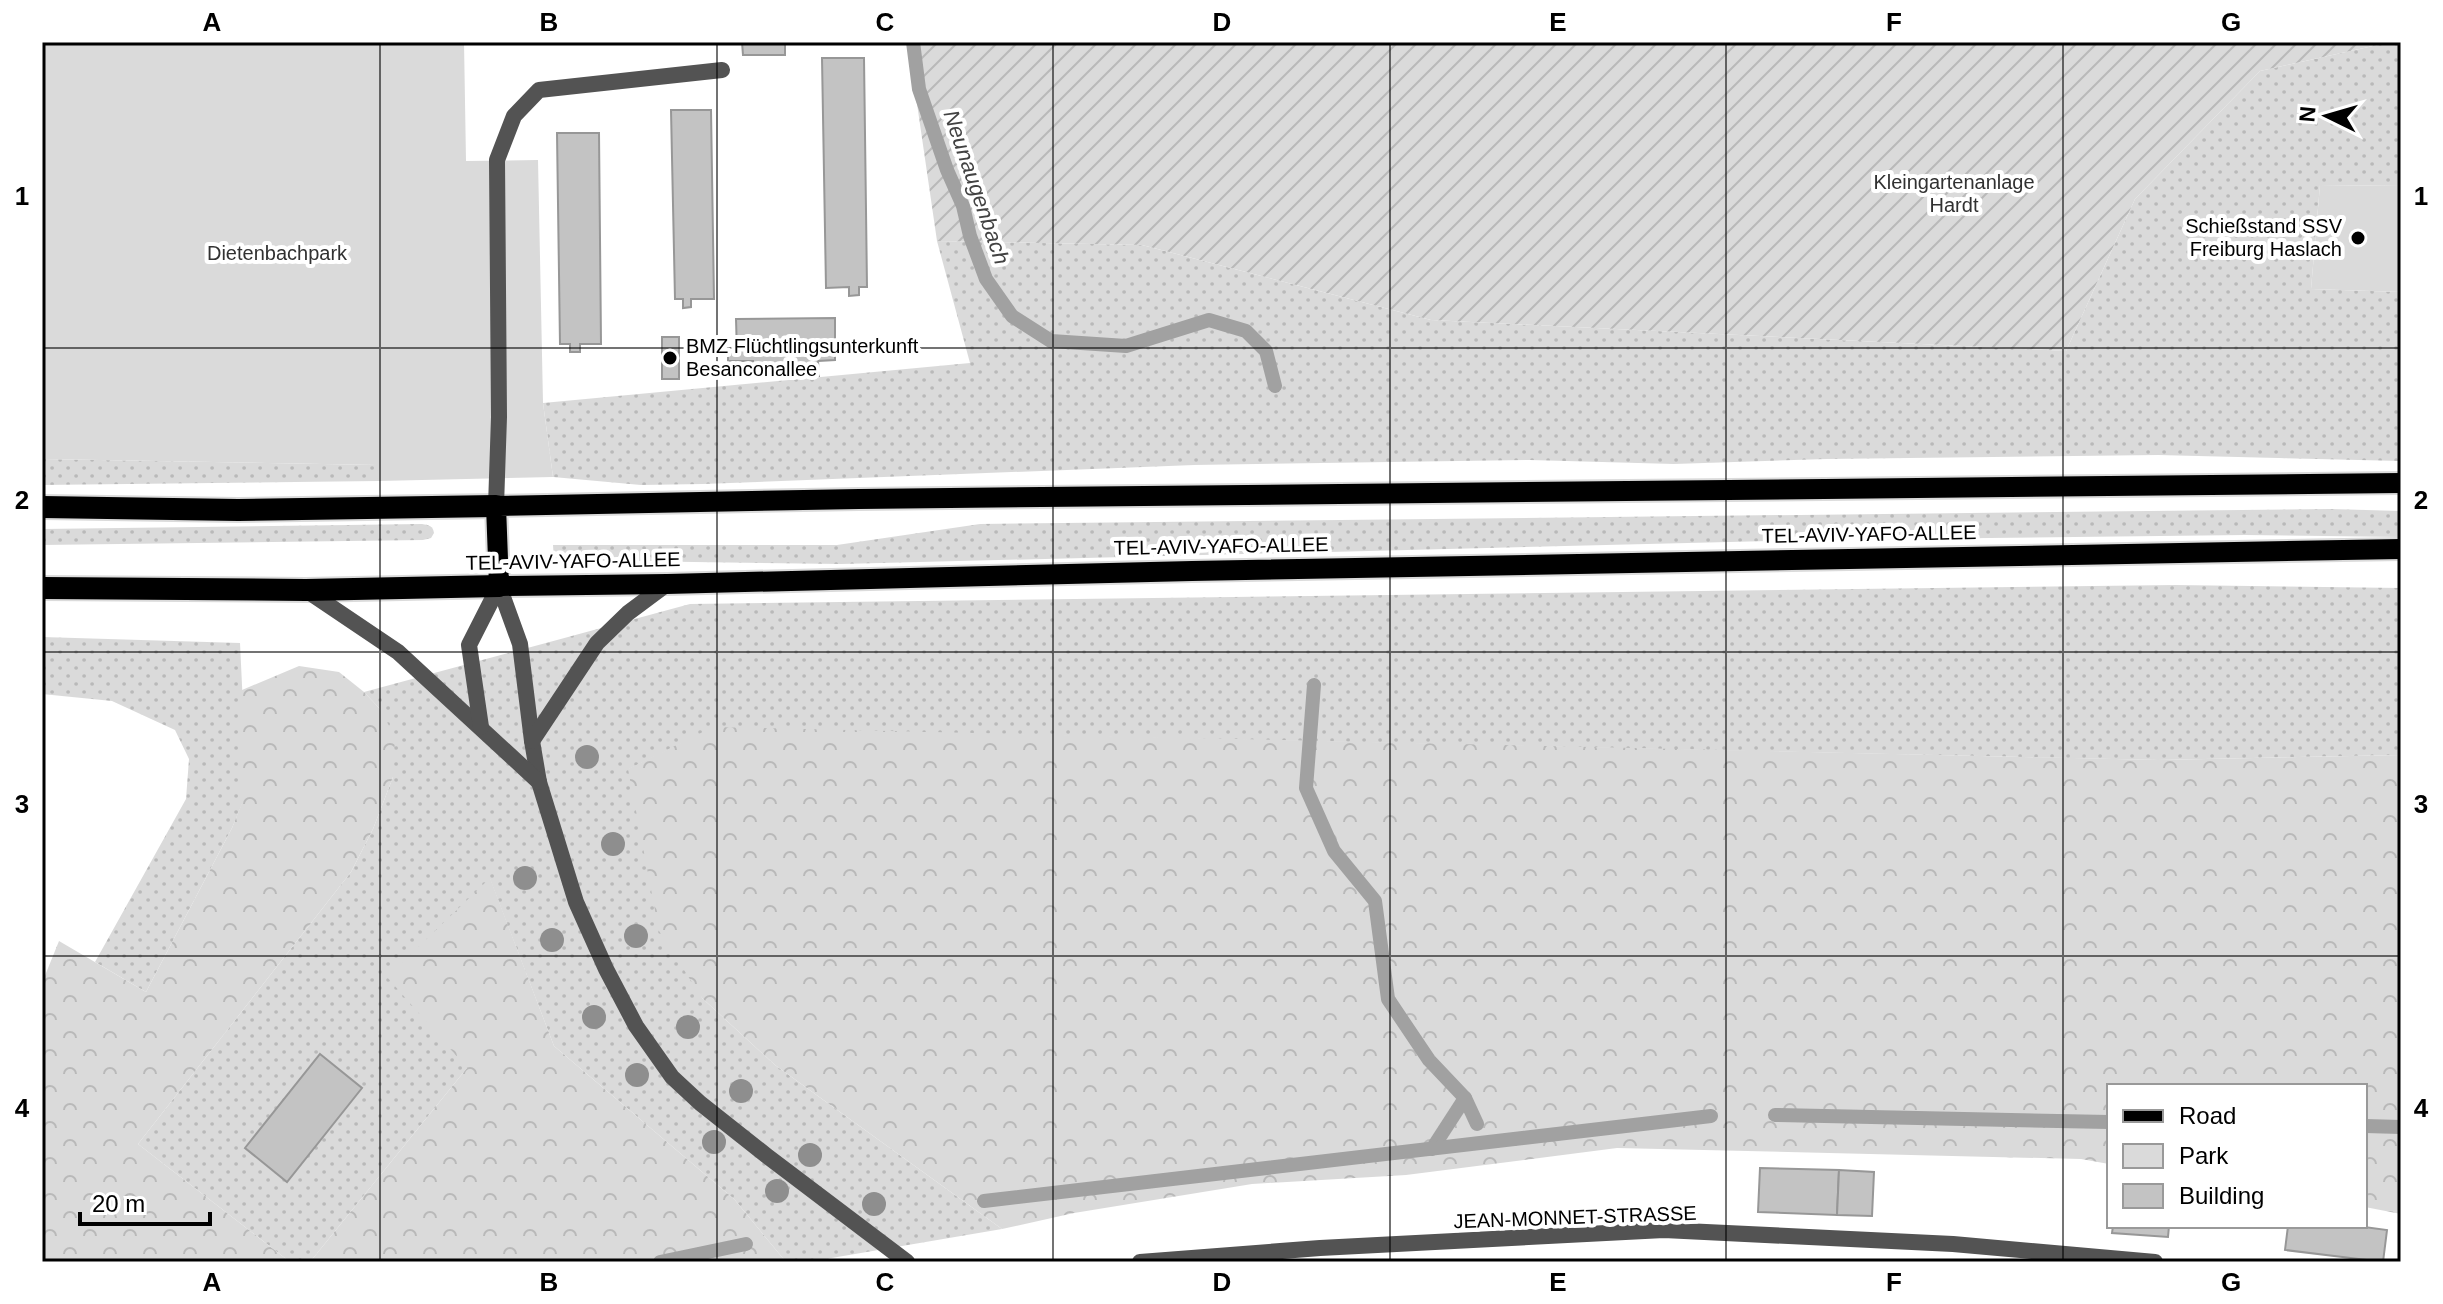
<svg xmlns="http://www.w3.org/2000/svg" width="2443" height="1304" font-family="Arial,sans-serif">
<defs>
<pattern id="grass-dots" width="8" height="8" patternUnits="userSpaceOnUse" patternTransform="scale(2)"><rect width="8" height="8" fill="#dadada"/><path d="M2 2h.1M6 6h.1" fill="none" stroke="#b9b9b9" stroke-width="1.8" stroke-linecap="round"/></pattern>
<pattern id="forest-crowns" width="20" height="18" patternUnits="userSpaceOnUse" patternTransform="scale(2)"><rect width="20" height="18" fill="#dadada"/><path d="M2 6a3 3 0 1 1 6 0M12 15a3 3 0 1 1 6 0" fill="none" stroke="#b9b9b9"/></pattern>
<pattern id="garden-furrows" width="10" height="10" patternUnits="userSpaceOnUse" patternTransform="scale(2)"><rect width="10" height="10" fill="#dadada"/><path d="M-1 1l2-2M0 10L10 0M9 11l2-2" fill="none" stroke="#b9b9b9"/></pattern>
</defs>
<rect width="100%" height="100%" fill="#fff"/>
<!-- grass -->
<g fill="url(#grass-dots)">
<polygon points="2391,42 2401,42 2401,186 2320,185 2311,289 2401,292 2401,461 2158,455 1826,459 1674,464 1530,460 1194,465 703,484 641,485 553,477 543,403 970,363 937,241 1142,245 1431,320 2066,351 2135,199 2260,71"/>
<polygon points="42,459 378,465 378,481 42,485"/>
<polygon points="2330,509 2401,511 2401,537 2245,535 1811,540 841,564 554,560 553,545 837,545 980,524"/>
<path d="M 422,524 C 429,525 433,526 434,533 L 431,538 L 423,540 L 42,545 L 42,529 Z"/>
<polygon points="2175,585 2401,588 2401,755 2158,760 713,728 629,769 702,998 775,1065 1002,1229 808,1262 786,1262 734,1199 554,1046 490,879 467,1068 310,1262 290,1262 138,1144 351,872 373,829 393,777 380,709 364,692 690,604"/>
<polygon points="42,637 240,643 243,706 242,804 232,828 146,992 95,962 186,799 189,759 175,730 112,701 42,694"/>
</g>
<!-- forest -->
<g fill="url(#forest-crowns)">
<polygon points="299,666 339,672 364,692 380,709 395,737 393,777 373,829 351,872 138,1144 290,1262 42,1262 42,983 59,941 146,992 232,828 242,803 242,690"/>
<polygon points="713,727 2158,760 2401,755 2401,1214 2365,1207 2365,1086 2109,1086 2109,1164 2081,1159 1617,1148 1406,1175 1252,1184 1074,1213 1002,1229 775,1065 702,998 659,931 628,769"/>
<polygon points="490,878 554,1046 734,1199 786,1262 310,1262 467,1068 387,977"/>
</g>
<!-- park -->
<g fill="#dadada">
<polygon points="42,42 464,42 466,161 538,160 543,403 553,477 378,481 377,465 42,459"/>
<polygon points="2320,185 2401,186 2401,292 2311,289"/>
</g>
<!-- garden -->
<polygon fill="url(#garden-furrows)" points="908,42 2391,42 2260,71 2135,199 2066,351 1431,320 1142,245 937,241"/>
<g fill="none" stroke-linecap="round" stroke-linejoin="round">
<!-- stream -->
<g stroke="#a1a1a1" stroke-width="14">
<polyline points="913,42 919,89 947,170 963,206 970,236 986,279 1012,316 1051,341 1126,346 1209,320 1246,331 1266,351 1275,386"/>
<polyline points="1314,685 1306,788 1334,851 1375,901 1388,999 1429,1060 1465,1098 1477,1124"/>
<polyline points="1775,1115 2109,1122"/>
<polyline points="2365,1126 2401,1127"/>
<polyline points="1432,1149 1465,1098"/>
<polyline points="984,1201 1711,1116"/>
<polyline points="660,1262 746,1244"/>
</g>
</g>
<!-- building -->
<g fill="#c3c3c3" stroke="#979797" stroke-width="2">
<polygon points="742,42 785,42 785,55 743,55"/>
<polygon points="822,58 864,58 867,287 859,287 859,295 849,296 849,287 826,288"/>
<polygon points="671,110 711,110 714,299 691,299 691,307 683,308 683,299 675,299"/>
<polygon points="557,133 599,133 601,344 580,344 580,352 570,352 570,344 560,344"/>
<polygon points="835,318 835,360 818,361 819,376 753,377 753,361 728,361 728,354 737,354 736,319"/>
<rect x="662" y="337" width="17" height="42"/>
<polygon points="320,1054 362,1088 287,1182 245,1148"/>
<polygon points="1760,1168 1839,1170 1837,1215 1758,1212"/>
<polygon points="1839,1170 1874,1172 1872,1216 1837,1215"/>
<polygon points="2113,1226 2169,1226 2168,1237 2112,1233"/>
<polygon points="2288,1226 2357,1226 2387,1230 2383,1262 2285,1250"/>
</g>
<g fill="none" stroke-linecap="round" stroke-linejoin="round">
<!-- primary casing -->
<g stroke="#dbdbdb" stroke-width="24">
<polyline id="primary" points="2401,483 859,499 496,506 499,586 667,584 1192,571 2401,549"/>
</g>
<!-- trunk casing -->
<g stroke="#dbdbdb" stroke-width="26">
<g id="trunk">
<polyline points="42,507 238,510 496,506"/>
<polyline points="42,588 306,590 499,586"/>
</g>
</g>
<!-- service -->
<polyline stroke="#535353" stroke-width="16" points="496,506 499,417 497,160 514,116 539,90 722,70"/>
<!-- minor -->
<polyline stroke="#535353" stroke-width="16" points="1140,1262 1320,1248 1664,1230 1953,1244 2155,1262"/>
<!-- tertiary -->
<g stroke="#535353" stroke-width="16">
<polyline points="499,586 520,644 532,741 539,782 576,902 606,969 636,1026 672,1077 700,1103 767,1156 907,1262"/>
<polyline points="306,590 398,652 539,782"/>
<polyline points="481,727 469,645 499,586"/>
<polyline points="532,741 597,643 628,613 667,584"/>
</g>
<!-- primary -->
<use href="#primary" stroke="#000" stroke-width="20"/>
<!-- trunk -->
<use href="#trunk" stroke="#000" stroke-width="22"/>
</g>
<!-- trees -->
<g fill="#8e8e8e">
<circle cx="587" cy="757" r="12"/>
<circle cx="613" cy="844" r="12"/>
<circle cx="525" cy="878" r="12"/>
<circle cx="636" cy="936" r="12"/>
<circle cx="552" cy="940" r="12"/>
<circle cx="594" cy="1017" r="12"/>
<circle cx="688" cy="1027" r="12"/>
<circle cx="637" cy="1075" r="12"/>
<circle cx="741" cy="1091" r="12"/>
<circle cx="714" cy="1142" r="12"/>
<circle cx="810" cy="1155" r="12"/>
<circle cx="777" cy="1191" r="12"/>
<circle cx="874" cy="1204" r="12"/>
</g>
<!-- grid -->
<path fill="none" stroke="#000" stroke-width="2" stroke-opacity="0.55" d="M 380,42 L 380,1262M 717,42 L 717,1262M 1053,42 L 1053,1262M 1390,42 L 1390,1262M 1726,42 L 1726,1262M 2063,42 L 2063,1262M 42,348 L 2401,348M 42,652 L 2401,652M 42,956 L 2401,956"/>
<!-- markers -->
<g fill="#000" stroke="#fff" stroke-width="3">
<circle cx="2358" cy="238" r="8"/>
<circle cx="670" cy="358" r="8"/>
</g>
<g text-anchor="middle" stroke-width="8" stroke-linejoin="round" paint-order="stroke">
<!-- park labels -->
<g font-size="20" fill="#313131" stroke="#fff">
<text x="1954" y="189">Kleingartenanlage<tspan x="1954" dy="23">Hardt</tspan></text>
<text x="277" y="260">Dietenbachpark</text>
</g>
<!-- poi labels -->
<g font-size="20" fill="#000" stroke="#fff" text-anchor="end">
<text x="2342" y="233">Schießstand SSV<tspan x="2342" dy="23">Freiburg Haslach</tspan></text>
<text x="686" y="353" text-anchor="start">BMZ Flüchtlingsunterkunft<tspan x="686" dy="23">Besanconallee</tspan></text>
</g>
<!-- street labels -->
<g font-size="20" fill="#000" stroke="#fff">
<text transform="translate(1869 534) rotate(-1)" y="7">TEL-AVIV-YAFO-ALLEE</text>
<text transform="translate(1221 546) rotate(-1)" y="7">TEL-AVIV-YAFO-ALLEE</text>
<text transform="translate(573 561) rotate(-1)" y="7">TEL-AVIV-YAFO-ALLEE</text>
<text transform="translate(1575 1217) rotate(-2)" y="7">JEAN-MONNET-STRASSE</text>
</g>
<!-- water labels -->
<g font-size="22" font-style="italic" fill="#424242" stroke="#fff">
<text transform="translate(977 187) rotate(71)" y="8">Neunaugenbach</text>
</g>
</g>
<!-- border -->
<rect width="2443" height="1304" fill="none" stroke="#ffffff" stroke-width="88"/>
<!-- legend -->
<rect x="2107" y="1084" width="260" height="144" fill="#ffffff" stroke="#999999" stroke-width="2"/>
<rect x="2123" y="1110" width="40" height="12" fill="#000000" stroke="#999999" stroke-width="2"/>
<text x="2179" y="1124" font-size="24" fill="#000000">Road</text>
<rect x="2123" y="1144" width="40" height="24" fill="#dadada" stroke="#999999" stroke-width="2"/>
<text x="2179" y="1164" font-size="24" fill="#000000">Park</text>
<rect x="2123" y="1184" width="40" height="24" fill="#c3c3c3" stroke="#999999" stroke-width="2"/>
<text x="2179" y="1204" font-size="24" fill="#000000">Building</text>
<!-- north arrow -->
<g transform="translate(2327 116) rotate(275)" stroke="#ffffff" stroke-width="6" paint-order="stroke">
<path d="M0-6L14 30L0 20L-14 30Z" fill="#000000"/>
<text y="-12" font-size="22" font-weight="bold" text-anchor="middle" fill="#000000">N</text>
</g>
<!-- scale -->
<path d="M80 1212v12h130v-12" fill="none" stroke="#000000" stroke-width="4"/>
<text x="92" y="1212" font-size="24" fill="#000000" stroke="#ffffff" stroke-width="6" paint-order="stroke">20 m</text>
<rect x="44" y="44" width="2355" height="1216" fill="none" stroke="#000" stroke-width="3"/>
<g font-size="26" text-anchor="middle" font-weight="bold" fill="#000">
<text x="212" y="31">A</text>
<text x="549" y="31">B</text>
<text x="885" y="31">C</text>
<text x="1222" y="31">D</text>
<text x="1558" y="31">E</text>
<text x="1894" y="31">F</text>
<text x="2231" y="31">G</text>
<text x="22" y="205">1</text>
<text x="2421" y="205">1</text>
<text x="22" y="509">2</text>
<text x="2421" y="509">2</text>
<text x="22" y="813">3</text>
<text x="2421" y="813">3</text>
<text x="22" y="1117">4</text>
<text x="2421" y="1117">4</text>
<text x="212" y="1291">A</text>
<text x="549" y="1291">B</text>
<text x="885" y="1291">C</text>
<text x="1222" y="1291">D</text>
<text x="1558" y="1291">E</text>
<text x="1894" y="1291">F</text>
<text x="2231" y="1291">G</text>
</g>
</svg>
